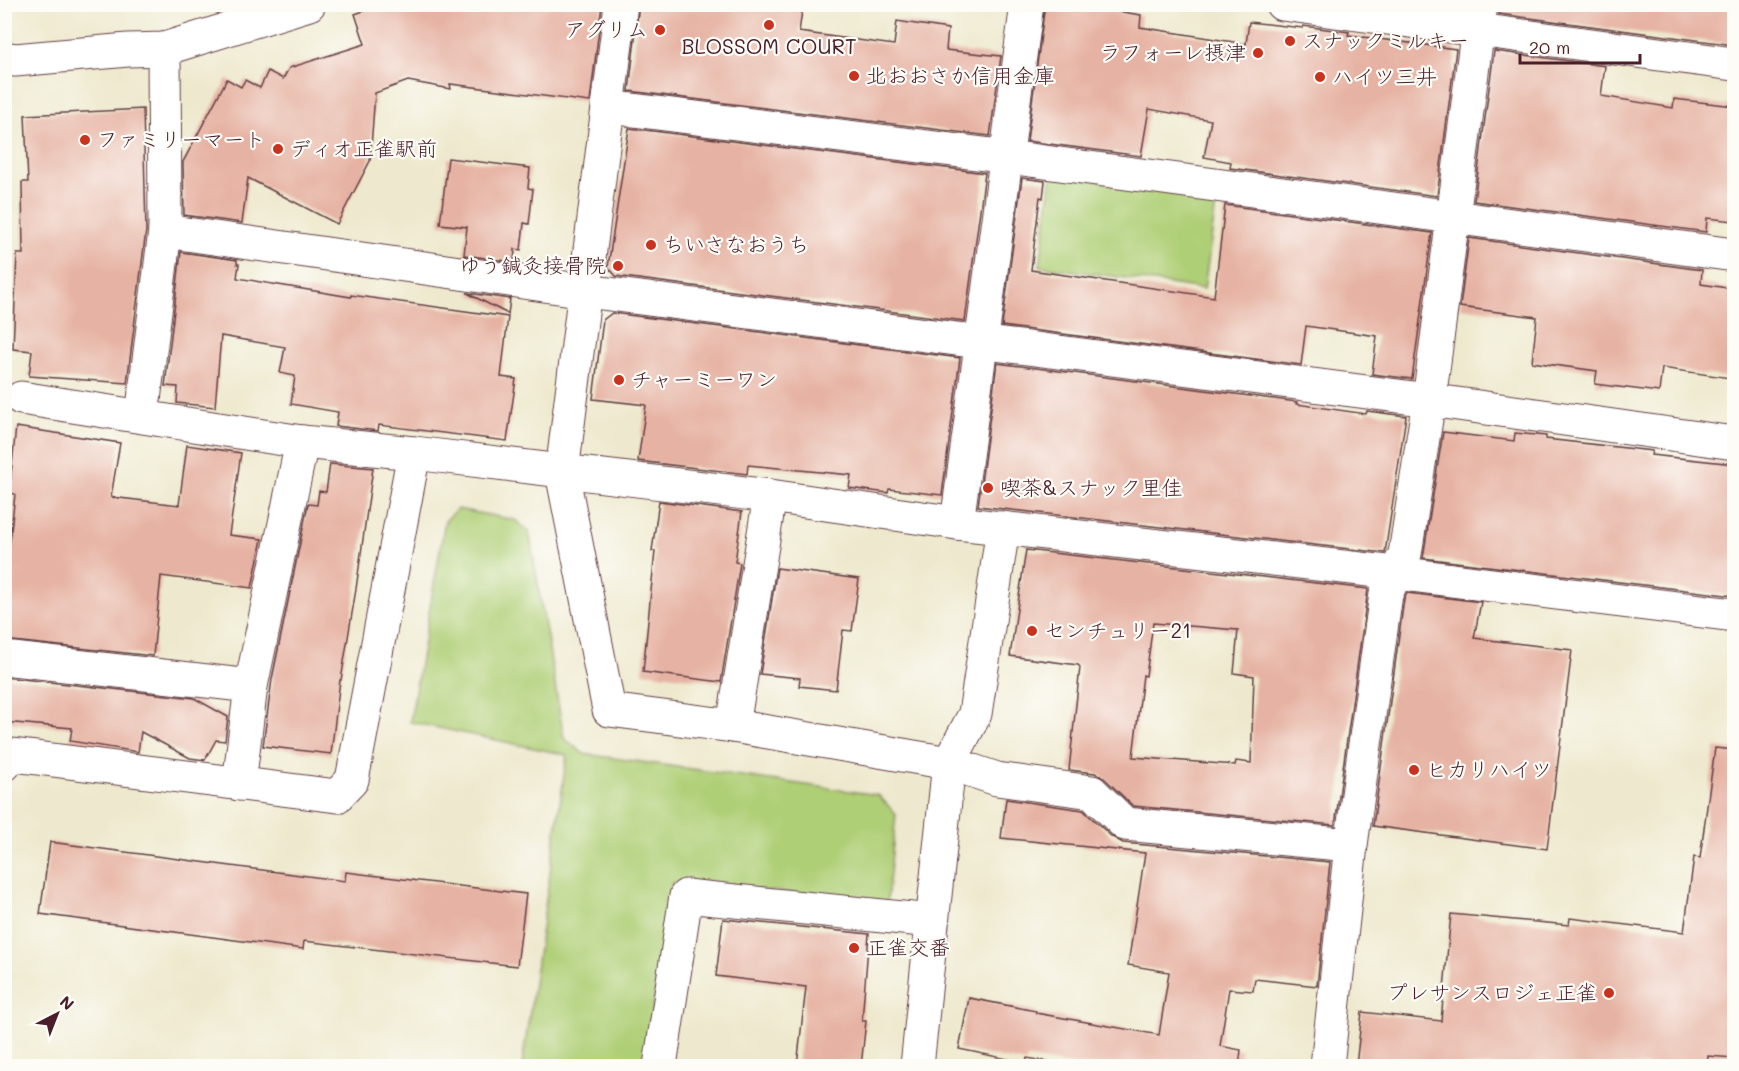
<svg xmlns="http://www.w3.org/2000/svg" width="1739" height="1071" font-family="Mali,'Klee One',sans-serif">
<rect width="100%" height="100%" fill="#fdfcf7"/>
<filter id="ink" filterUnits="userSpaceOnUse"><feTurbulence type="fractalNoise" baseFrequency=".0167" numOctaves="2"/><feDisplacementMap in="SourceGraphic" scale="12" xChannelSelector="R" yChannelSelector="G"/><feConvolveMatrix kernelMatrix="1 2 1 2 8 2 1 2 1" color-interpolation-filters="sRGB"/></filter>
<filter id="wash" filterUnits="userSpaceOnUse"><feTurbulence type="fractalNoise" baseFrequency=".008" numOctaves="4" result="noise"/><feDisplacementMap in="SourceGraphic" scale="24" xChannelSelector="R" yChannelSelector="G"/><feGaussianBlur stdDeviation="1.35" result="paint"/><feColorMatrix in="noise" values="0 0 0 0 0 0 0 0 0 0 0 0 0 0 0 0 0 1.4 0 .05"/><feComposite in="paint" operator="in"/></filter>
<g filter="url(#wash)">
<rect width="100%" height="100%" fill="#eee9ce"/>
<!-- green -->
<g fill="#afcf76" stroke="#7c7750" stroke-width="1.5">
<polygon points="1052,174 1217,197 1204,289 1040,266"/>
<polygon points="457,509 515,520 529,532 564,738 584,754 878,795 896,814 887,902 672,882 644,1066 522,1066 567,755 410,722 445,521"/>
</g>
<g id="blocks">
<!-- building -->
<g fill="#e6b2a3" fill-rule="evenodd">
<polygon points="383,4 602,4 590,102 450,84 451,89 408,81 375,93 370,161 337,224 248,178 242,223 184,215 183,162 227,79 241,87 245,80 260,88 268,71 283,79 289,68 365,44 355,14"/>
<polygon points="639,4 803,4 799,32 894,45 897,21 948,29 946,50 1001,56 990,136 629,91"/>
<polygon points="1045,4 1072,4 1141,15 1140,27 1246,44 1249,22 1303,28 1303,26 1349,32 1348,35 1456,49 1437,196 1230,168 1231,162 1204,157 1211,120 1149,109 1141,156 1027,141"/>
<polygon points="1499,4 1734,4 1734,45 1499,14"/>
<polygon points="1494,51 1605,66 1601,96 1673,108 1674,99 1734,106 1734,221 1707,218 1706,232 1474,201"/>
<polygon points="143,109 146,230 127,383 29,376 32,351 13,349 17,254 23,254 22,182 28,182 25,115"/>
<polygon points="629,128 985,173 965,321 616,276 608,267"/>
<polygon points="448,158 530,168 528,188 533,189 529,224 524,223 521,250 515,249 514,262 464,255 467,227 440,224"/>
<polygon points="1022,178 1045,181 1043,198 1040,197 1031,270 1214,297 1225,205 1432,233 1412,379 1372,374 1377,336 1306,326 1301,365 1002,326"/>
<polygon points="1469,238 1702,270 1701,284 1734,289 1734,347 1730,378 1662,368 1659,392 1595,384 1597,371 1532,362 1537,317 1460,307"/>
<polygon points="181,252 237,260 237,264 239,264 237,278 351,297 351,295 508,317 501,377 516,379 507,441 379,425 378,431 336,426 338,412 291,404 295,376 280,373 285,347 221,336 215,407 177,403 178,387 165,386"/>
<polygon points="467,293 510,299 508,314"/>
<polygon points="612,313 960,358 942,495 889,489 888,493 849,488 851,475 748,465 747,474 638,461 646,405 593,399 603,320"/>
<polygon points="997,363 1297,402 1296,404 1366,414 1367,411 1406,416 1385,553 978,506"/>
<polygon points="16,427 120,443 111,497 179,505 187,445 241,453 229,535 262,539 252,588 161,576 153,656 4,640 4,596 15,494 9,493"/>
<polygon points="1443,432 1514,441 1515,433 1546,436 1546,439 1652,451 1651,455 1734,464 1734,596 1423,558"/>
<polygon points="330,464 373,468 356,589 341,680 340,680 331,754 263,746 272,679 308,504 317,505 319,491 326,492"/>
<polygon points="659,501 742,512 735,562 740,563 721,682 643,672 655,551 652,551"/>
<path d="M 1026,550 L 1368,589 L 1335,825 L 1133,806 L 1104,778 L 1095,773 L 1069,770 L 1080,667 L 1078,665 L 1010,656 ZM 1153,623 L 1238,630 L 1234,673 L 1254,676 L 1251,763 L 1236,761 L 1235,765 L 1133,757 L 1143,675 L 1146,676 Z"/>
<polygon points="777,568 859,579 852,631 843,630 836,690 799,686 800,678 760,674"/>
<polygon points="1407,593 1481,602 1474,638 1572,650 1547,849 1373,826 1404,599"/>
<polygon points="4,677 194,698 228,717 225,741 216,740 205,760 190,758 141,732 138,752 70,741 72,728 4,722"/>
<polygon points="1715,748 1734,750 1734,1058 1708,1056 1707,1066 1356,1066 1362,1012 1441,1021 1451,914 1569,925 1570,918 1684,932 1694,857 1700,858"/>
<polygon points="1006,799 1083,810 1112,837 1123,843 1330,862 1317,986 1255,979 1253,991 1229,989 1220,1046 1241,1050 1239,1066 1077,1066 1027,1058 1026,1063 959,1049 969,998 1036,1011 1036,1013 1159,1035 1169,972 1128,965 1145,853 1001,838"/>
<polygon points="50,842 345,881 346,872 526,894 517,966 304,941 303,949 40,914"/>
<polygon points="723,919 869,934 862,1021 866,1021 861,1066 797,1066 806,987 716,976"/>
</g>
</g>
</g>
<g filter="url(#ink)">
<use href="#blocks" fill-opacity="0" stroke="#633d43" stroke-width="1.5"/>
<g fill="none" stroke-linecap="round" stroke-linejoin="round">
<!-- minor casing -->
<g stroke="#633d43" stroke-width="35">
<g id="minor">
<polyline points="621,4 562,472 609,710 733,726 949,763 917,1066"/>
<polyline points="1282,4 1734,64"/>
<polyline points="4,58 15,60 128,50 164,49 309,4"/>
<polyline points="609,107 1008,157 1734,255"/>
<polyline points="165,231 586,291 1429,400 1734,443"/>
<polyline points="21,398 302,442 414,453 770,496 957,523 1396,573 1734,615"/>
<polyline points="142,416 165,231 164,49"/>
<polyline points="957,523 1027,4"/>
<polyline points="1003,528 975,714 949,763 997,779 1092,792 1125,824 1351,845"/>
<polyline points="4,658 251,686"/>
<polyline points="733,726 770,496"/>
<polyline points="4,765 13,755 337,796 352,780 414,453"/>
<polyline points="239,784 251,686 302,442"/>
<polyline points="660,1066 686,896 932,921"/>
<polyline points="1327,1066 1351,845 1386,594 1405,554 1429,400 1481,4"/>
</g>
</g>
<!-- minor -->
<use href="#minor" stroke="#fff" stroke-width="33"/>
</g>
</g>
<!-- markers -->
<g fill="#c8321e" stroke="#fdfcf7" stroke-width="2">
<circle cx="769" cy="25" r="6"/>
<circle cx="660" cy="30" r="6"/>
<circle cx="1290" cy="41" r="6"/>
<circle cx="1258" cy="53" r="6"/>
<circle cx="854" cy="76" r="6"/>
<circle cx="1320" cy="77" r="6"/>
<circle cx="85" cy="140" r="6"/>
<circle cx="278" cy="149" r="6"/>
<circle cx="651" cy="245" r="6"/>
<circle cx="618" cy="266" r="6"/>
<circle cx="619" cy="380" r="6"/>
<circle cx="988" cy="488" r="6"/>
<circle cx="1032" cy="631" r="6"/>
<circle cx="1414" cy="770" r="6"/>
<circle cx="854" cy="948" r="6"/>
<circle cx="1609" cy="993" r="6"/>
</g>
<g text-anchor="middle" stroke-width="4.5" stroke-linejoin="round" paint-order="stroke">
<!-- poi labels -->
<g font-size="21" fill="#4a1f2b" stroke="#fdfcf7" text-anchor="start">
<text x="648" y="37" text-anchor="end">アグリム</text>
<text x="1302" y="48">スナックミルキー</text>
<text x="769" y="54" text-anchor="middle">BLOSSOM COURT</text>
<text x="1246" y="60" text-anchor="end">ラフォーレ摂津</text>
<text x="866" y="83">北おおさか信用金庫</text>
<text x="1332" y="84">ハイツ三井</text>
<text x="97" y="147">ファミリーマート</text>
<text x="290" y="156">ディオ正雀駅前</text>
<text x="663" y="252">ちいさなおうち</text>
<text x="606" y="273" text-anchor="end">ゆう鍼灸接骨院</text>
<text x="631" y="387">チャーミーワン</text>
<text x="1000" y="495">喫茶&amp;スナック里佳</text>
<text x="1044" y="638">センチュリー21</text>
<text x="1426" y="777">ヒカリハイツ</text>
<text x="866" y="955">正雀交番</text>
<text x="1597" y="1000" text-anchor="end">プレサンスロジェ正雀</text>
</g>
</g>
<!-- margin -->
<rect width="1739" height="1071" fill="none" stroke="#fdfcf7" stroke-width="24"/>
<!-- north arrow -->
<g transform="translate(57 1014) rotate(42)" stroke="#fdfcf7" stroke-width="4.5" paint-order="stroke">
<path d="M0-4.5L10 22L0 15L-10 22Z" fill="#4a1f2b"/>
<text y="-9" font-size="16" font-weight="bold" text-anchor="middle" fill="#4a1f2b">N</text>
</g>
<!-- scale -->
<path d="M1520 54v9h120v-9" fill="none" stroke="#4a1f2b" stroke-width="3"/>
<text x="1529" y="54" font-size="18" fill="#4a1f2b" stroke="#fdfcf7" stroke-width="4.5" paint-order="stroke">20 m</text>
</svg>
